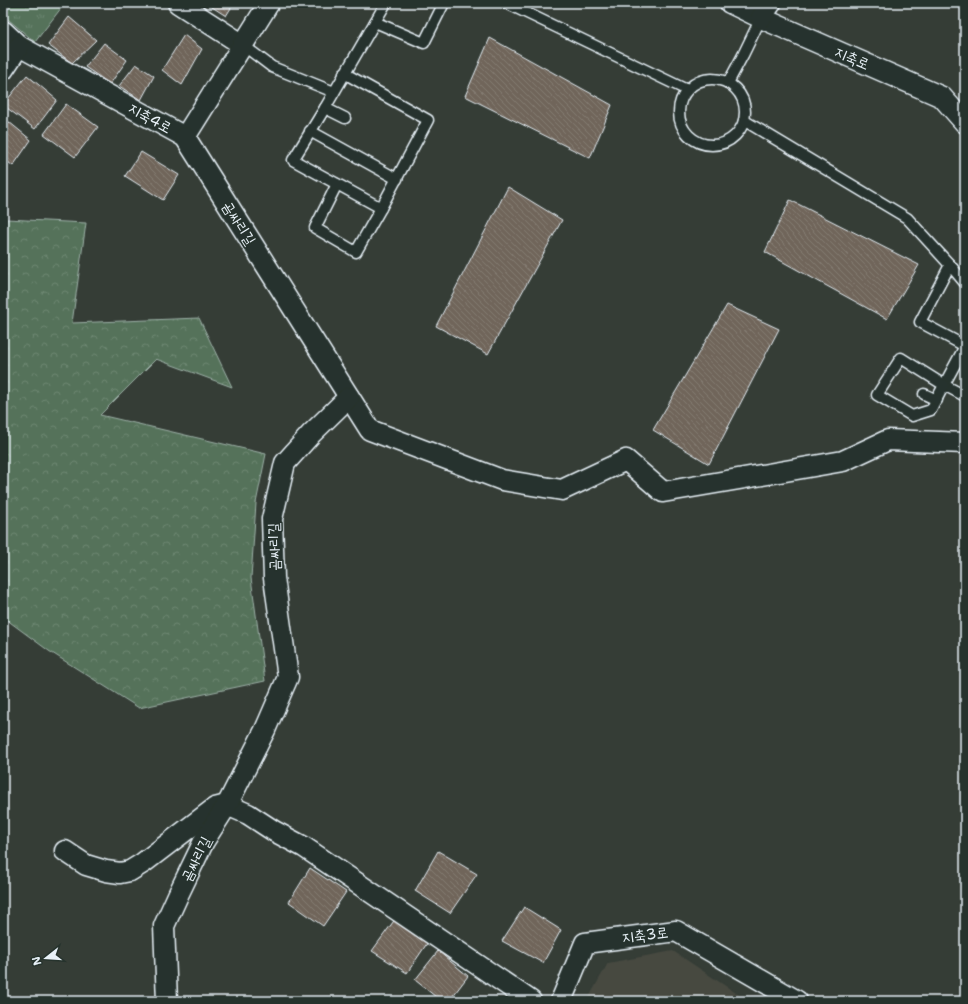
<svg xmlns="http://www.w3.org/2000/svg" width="968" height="1004" font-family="'Shantell Sans','Poor Story',sans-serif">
<defs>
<pattern id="forest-crowns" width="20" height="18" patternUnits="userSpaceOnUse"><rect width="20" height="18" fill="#55725a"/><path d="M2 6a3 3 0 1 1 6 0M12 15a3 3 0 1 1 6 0" fill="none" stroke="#6d8772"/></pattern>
<pattern id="park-tufts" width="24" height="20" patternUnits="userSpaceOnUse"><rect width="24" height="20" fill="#55725a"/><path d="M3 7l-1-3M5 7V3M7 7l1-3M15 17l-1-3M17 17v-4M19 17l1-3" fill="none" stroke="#6d8772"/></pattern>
<pattern id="building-back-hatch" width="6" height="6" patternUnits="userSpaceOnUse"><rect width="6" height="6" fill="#70655a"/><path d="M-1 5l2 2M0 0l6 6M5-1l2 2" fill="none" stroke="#847c72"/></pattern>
</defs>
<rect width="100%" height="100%" fill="#353d36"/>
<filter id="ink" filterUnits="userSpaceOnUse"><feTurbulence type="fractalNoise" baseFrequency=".025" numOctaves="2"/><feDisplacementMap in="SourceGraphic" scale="8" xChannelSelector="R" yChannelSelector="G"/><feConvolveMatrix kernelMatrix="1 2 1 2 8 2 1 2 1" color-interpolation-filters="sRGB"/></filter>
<g filter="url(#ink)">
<!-- built -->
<polygon fill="#474941" points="673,951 748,1001 587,1001 608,963"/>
<!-- forest -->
<polygon fill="url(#forest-crowns)" stroke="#9eb2a9" points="6,219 86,223 72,323 199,318 232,387 156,359 100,415 266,454 256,503 251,578 265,681 139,708 49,651 3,617 3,221"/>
<!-- park -->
<polygon fill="url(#park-tufts)" stroke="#9eb2a9" points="3,3 65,3 35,42 3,15"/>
<!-- building -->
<g fill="url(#building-back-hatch)" stroke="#e8f1f8">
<polygon points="210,3 234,3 226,16 209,5"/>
<polygon points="69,17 96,40 72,63 48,45"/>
<polygon points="184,35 202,49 182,85 162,70"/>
<polygon points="490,38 612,105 590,158 465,96"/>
<polygon points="104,43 127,60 110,84 85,67"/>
<polygon points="136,64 154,76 141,100 119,86"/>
<polygon points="27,75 57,100 35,129 3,105"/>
<polygon points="66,104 98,127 75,157 44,134"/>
<polygon points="3,117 31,140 13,166 3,158"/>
<polygon points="141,152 179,175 163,200 125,176"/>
<polygon points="508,187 562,220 488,354 436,326"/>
<polygon points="790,200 919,265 887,319 765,252"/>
<polygon points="727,305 779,329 709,464 653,430"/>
<polygon points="438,851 477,874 450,913 415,891"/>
<polygon points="310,868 346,892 323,926 289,902"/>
<polygon points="524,907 561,930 543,963 502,941"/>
<polygon points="396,918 428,942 407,973 372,951"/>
<polygon points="438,951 468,976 449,1001 441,1001 415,980"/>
</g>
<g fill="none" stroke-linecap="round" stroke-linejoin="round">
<!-- lane casing -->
<g stroke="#e8f1f8" stroke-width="13">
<g id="lane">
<polyline points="506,3 687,90"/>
<polyline points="375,22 424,43 444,3"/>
<polyline points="243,45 272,67 334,92"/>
<circle cx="712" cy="112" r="33"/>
<polyline points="728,83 743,55 761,18"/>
<polyline points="325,108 345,118"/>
<polyline points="745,121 907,218 950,265 965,283"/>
<polyline points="310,131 397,179"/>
<polyline points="337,184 315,228 356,252 381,208 428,120 344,73"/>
<polyline points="381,208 293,160 325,108 386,3"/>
<polyline points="950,265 920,322 965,346"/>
<polyline points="965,346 944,385 965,396"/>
<polygon points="901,358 944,385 931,410 912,416 877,395"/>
<polyline points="924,394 937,400"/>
</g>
</g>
<!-- street casing -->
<g stroke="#e8f1f8" stroke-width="23">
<g id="street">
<polyline points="178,3 243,45"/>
<polyline points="730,3 761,18 942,97 965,123"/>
<polyline points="761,18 771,3"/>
<polyline points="3,31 19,46 185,137 269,3"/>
<polyline points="3,70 19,46"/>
<polyline points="185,137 370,430 502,480 562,490 626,460 663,492 843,461 888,440 965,443"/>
<polyline points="65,851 86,865 106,871 120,873 130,871 143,863 215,808 227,805 248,814 274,831 304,847 531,1001"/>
<polyline points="167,1001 164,926 179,893 204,841 227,805 265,730 288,677 274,578 272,519 285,463 311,434 349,397"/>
<polyline points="561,1001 585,943 676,931 797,1001"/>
</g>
</g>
<!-- lane -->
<use href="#lane" stroke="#26332d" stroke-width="10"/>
<!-- street -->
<use href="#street" stroke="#26332d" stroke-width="20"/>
</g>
</g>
<g text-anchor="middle" stroke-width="3" stroke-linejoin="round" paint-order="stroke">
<!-- street labels -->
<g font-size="15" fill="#e8f1f8" stroke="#26332d">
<text transform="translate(852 58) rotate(23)" y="5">지축로</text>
<text transform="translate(150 118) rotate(29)" y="5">지축4로</text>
<text transform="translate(239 223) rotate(58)" y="5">곰싸리길</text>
<text transform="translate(274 547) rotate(-91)" y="5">곰싸리길</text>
<text transform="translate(196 859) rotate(-63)" y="5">곰싸리길</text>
<text transform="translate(645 935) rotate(-7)" y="5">지축3로</text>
</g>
</g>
<!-- margin -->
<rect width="968" height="1004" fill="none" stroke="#26332d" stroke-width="16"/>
<rect x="8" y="8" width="952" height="988" fill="none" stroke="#e8f1f8" stroke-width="1.5" filter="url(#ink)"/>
<!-- north arrow -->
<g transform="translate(46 958) rotate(253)" stroke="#26332d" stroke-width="3" paint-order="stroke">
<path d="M0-3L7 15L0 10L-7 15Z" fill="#e8f1f8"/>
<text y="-6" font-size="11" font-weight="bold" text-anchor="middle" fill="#e8f1f8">N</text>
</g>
</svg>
